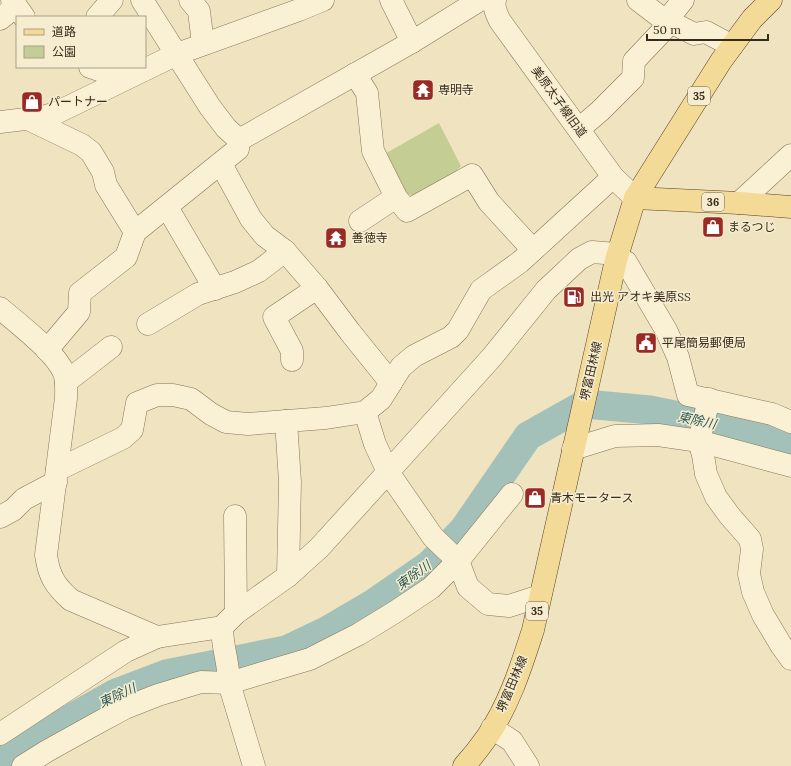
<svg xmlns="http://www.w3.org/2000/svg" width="791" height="766" font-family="Lora,'Noto Sans JP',serif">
<rect width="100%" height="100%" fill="#efe3c0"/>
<!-- green -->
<polygon fill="#c4cd94" points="439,123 461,166 451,176 416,196 403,193 383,155"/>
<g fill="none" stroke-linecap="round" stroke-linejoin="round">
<!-- river -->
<polyline stroke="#a3c1b9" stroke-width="29" points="0,761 52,729 116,693 166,674 286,650 328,630 374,603 429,565 464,529 528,436 585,404 650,410 757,432 791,445"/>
<!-- minor casing -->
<g stroke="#887458" stroke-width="23">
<g id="minor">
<polyline points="12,0 24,17"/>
<polyline points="142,0 210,107 226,128 239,140"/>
<polyline points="190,0 199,11 203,44"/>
<polyline points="391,0 412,42"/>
<path d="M 495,0 C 493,8 497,15 500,21 L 613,177 L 635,198"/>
<polyline points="638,0 659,16 694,34 706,32 732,46"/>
<polyline points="97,17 112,0"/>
<polyline points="0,19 16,6"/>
<polyline points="667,20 683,0"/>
<polyline points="90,67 124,79"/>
<polyline points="355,74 367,93 373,151 396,197 407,211 472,175 489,202 533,250"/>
<polyline points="28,119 82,145 91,152 103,172 106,185 135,232"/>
<polyline points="0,122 42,117 56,113 177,54 299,10 323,0"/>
<polyline points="579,129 600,111 633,78 634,61 671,22"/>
<polyline points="239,140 412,42 480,0"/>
<polyline points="221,164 251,219 265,236 285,251 317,288 350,332 391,383"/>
<polyline points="739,203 791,155"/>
<polyline points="167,207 215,289"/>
<polyline points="360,221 396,197"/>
<polyline points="616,260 626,262 666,330 678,357 688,395 772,414 791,422"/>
<path d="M 0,308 C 18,324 55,351 64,373 C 67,381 66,389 66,398 L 46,555 C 49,576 55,586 71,600 L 157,637"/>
<polyline points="148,324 198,294 235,282 259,271 285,251"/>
<polyline points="47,350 79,312 80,293 126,257 135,232 238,149 239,140"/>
<polyline points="292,360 292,351 274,317 317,288"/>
<polyline points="66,382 111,347"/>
<polyline points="709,399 699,441 703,455 706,474 716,497 729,515 750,539 752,549 749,574 753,592 763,615 781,645 791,659"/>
<polyline points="365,412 375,444 388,472 433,537 458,561 512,494"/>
<polyline points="286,421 290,482 288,576"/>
<polyline points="573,449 615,436 658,435 699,441 791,466"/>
<polyline points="57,470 123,438 132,430 137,403 157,395 173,395 191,399 211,414 226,422 248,424 326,418 365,412 381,399 401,367 414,356 451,337 458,330 481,290 520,262 613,177"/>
<polyline points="235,516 236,613"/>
<polyline points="0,517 13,510 24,499 56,482"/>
<path d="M 222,627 C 222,646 229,664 229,683 L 254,766"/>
<polyline points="492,728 512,741 528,766"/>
<polyline points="0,734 126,651 157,637 222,627 236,613 288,576 319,548 388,472 492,357 546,290 579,259 592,252 617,254"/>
<polyline points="23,766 47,751 92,726 125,708 158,695 201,682 229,683 310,659 359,634 395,612 431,588 458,561 468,587 488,604 509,606 540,596"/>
</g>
</g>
<!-- major casing -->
<g stroke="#56412c" stroke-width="23">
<g id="major">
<polyline points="635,198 739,203 791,207"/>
<path d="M 464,766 C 472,757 480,747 487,737 C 509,705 521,667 533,630 L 616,260 L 635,198 L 721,61 L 752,19 L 771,0"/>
</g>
</g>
<!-- minor -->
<use href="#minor" stroke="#faf0d4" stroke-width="22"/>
<!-- major -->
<use href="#major" stroke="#f4da97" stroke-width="22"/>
</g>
<!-- icons -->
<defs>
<g id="temple-square" transform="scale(1.15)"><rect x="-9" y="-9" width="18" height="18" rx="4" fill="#992a26" stroke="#f6edd0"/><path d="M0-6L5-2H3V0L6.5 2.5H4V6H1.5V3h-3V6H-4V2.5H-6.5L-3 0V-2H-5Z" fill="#fff"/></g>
<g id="shop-square" transform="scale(1.15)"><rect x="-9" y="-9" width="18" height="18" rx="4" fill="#992a26" stroke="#f6edd0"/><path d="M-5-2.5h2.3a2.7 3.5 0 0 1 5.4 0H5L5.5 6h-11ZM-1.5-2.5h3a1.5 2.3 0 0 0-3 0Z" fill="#fff"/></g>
<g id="fuel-square" transform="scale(1.15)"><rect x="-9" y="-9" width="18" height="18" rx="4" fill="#992a26" stroke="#f6edd0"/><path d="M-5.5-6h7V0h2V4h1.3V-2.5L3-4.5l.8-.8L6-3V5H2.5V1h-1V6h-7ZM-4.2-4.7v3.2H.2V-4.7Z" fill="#fff"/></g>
<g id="civic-square" transform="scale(1.15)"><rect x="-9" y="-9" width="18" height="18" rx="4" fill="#992a26" stroke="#f6edd0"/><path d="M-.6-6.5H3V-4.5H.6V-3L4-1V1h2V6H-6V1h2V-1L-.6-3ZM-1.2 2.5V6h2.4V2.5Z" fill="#fff"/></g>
</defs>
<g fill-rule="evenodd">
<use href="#temple-square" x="423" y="90"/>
<use href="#shop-square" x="32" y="102"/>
<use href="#shop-square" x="713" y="227"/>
<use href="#temple-square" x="336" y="238"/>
<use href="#fuel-square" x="574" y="297"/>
<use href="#civic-square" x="646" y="343"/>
<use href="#shop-square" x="535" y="498"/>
</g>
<g text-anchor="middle" stroke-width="3" stroke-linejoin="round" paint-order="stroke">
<!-- shield labels -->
<g fill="#f6edd0" stroke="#716553" stroke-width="1">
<rect x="688" y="87" width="22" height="18" rx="3"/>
<rect x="702" y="193" width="22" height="18" rx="3"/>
<rect x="526" y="602" width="22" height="18" rx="3"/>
</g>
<g font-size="11" font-weight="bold" fill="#382b1d">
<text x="699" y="100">35</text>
<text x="713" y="206">36</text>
<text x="537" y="615">35</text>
</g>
<!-- poi labels -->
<g font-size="12" fill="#382b1d" stroke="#f6edd0" text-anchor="start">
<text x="438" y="94">専明寺</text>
<text x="48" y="106">パートナー</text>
<text x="728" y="231">まるつじ</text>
<text x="352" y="242">善徳寺</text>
<text x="590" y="301">出光 アオキ美原SS</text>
<text x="662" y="347">平尾簡易郵便局</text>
<text x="550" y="502">青木モータース</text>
</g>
<!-- street labels -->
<g font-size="12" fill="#382b1d" stroke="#f6edd0">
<text transform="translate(559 102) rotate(54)" y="4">美原太子線旧道</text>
<text transform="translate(591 371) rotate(-77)" y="4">堺富田林線</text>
<text transform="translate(512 684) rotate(-67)" y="4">堺富田林線</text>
</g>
<!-- water labels -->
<g font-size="13" font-style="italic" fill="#2b5857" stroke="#f6edd0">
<text transform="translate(697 420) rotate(12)" y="5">東除川</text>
<text transform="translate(413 575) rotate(-36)" y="5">東除川</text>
<text transform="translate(117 695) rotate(-25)" y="5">東除川</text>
</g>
</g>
<!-- legend -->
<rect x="16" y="16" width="130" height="52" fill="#f6edd0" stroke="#aa9f88"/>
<rect x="24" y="29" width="20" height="6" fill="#f4da97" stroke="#aa9f88"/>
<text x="52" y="36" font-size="12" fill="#382b1d">道路</text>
<rect x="24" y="46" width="20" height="12" fill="#c4cd94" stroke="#aa9f88"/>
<text x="52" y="56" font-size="12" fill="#382b1d">公園</text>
<!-- scale -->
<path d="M647 34v6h121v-6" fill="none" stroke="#382b1d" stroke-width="2"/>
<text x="653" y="34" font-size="12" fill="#382b1d" stroke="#f6edd0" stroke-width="3" paint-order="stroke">50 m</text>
</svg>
